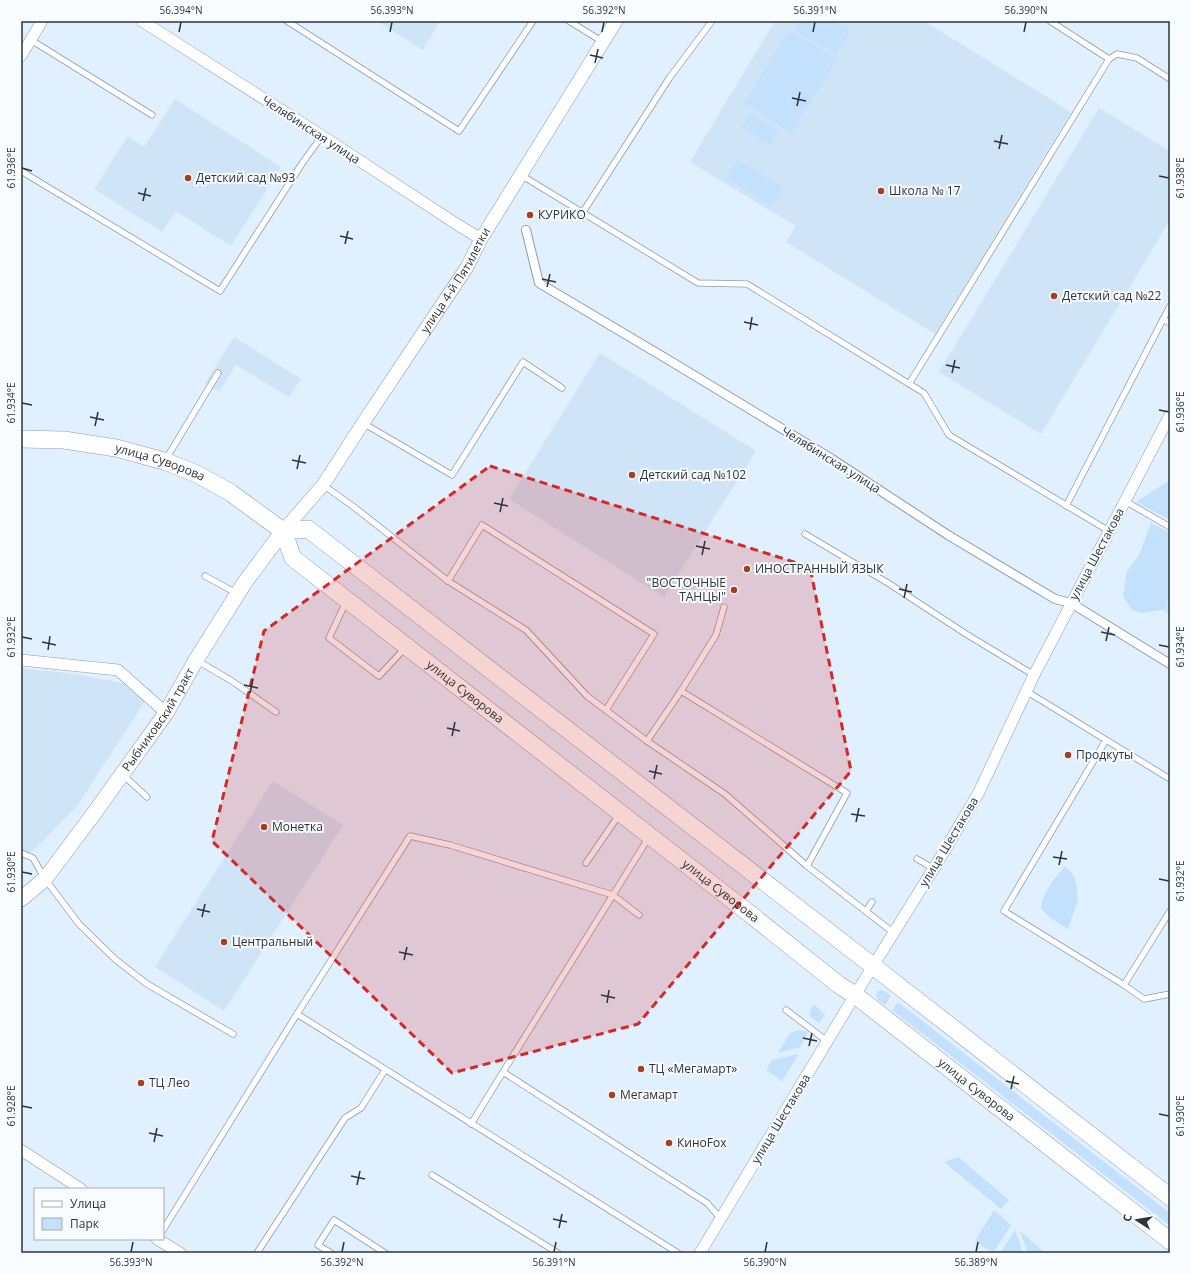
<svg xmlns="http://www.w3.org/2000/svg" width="1191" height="1274" font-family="'Open Sans',sans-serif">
<rect width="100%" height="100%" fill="#e1f0fe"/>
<!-- built -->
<g fill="#cfe4f7">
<polygon points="377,21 440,21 423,50"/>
<polygon points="775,21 924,21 1071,112 935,334 786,242 796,226 690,162"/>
<polygon points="175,99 281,167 231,246 176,211 162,232 94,189 128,136 144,147"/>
<polygon points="1099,108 1170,151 1170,220 1041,434 939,372"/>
<polygon points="234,337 301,379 289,397 236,365 219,392 205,383"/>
<polygon points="600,353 756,451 664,597 509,499"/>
<polygon points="1170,596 1170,615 1162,610"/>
<polygon points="21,668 75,674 153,689 77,806 21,863"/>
<polygon points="273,781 343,825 224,1011 155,967"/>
</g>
<!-- green -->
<g fill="#c3e1fd">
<polygon points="799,21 833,21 850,31 836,54 794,30"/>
<polygon points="789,30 837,59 791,133 744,103"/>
<polygon points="750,114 779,131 770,145 742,128"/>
<polygon points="738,160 783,188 771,206 726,178"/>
<polygon points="1170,478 1170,520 1136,502 1168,481"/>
<polygon points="1151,523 1170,533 1170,596 1162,610 1141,613 1132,610 1123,596 1127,571 1139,555"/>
<path d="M 1065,866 L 1073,874 L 1076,883 L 1078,900 L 1068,929 L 1052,919 L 1041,909 C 1042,893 1054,879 1065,866 Z"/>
<polygon points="881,990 884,991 891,996 885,1005 878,1000 876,996 878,991"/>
<polygon points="898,1002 1170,1213 1170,1226 892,1010"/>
<path d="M 814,1004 L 825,1015 L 819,1023 C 809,1017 807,1015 814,1004 Z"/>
<polygon points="799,1030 808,1032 800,1047 778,1053 790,1033"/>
<polygon points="799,1054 782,1081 766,1070 772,1060"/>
<polygon points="958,1157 1009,1200 1001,1209 944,1162"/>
<polygon points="994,1210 1011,1225 993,1253 975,1241"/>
<polygon points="1015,1230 1023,1253 1000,1253"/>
<polygon points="1020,1231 1045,1253 1028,1253"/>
</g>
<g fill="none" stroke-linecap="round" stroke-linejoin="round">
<!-- service casing -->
<g stroke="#8e9ba8" stroke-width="7">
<g id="service">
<polyline points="287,21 459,131 533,21"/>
<polyline points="569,21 603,42"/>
<polyline points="1050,21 1109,59"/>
<polyline points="31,40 152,115"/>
<polyline points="21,171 220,291 303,162 322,136"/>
<polyline points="521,175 698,283 747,284 924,393 949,435 1109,531"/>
<polyline points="583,212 670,77 712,21"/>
<polyline points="1163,319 1170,323"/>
<polyline points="909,384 1109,59 1117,54 1137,58 1170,79"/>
<polyline points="363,423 452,475 523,362 562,388"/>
<polyline points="166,459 218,373"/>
<polyline points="323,485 354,507 448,581 526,630 587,696 647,741 725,794 807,866 894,933"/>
<polyline points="1125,501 1170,527"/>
<polyline points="1066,506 1170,306"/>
<polyline points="805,534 888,583 966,634 1034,675"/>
<polyline points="205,576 238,594"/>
<polyline points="448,581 482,525 654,634 606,710"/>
<polyline points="346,602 329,638 379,676 406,647"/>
<polyline points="196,660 232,681 276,712"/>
<polyline points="681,691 716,635 724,607"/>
<polyline points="1026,691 1170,779"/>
<polyline points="1106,740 1004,911 1124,985 1144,999 1170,994"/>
<polyline points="647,741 681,691 847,793 807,866"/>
<polyline points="122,774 147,797"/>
<polyline points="21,853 33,858 45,879 79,924 116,960 147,984 233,1034"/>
<polyline points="917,859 934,869"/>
<polyline points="586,863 619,815"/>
<polyline points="866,911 872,902"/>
<polyline points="1124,985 1170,911"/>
<polyline points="786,1010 827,1041"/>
<polyline points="297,1014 678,1253"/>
<polyline points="503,1072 707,1203 721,1219"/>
<polyline points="471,1124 503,1072 649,837"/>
<polyline points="432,1175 558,1253"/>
<polyline points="163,1230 297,1014 410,836 450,845 613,895 639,915"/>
<polyline points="257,1253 345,1118 361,1108 385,1070"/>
<polyline points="331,1253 318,1245 334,1220 385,1253"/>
</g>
</g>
<!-- pedestrian casing -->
<g stroke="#8e9ba8" stroke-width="10">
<polyline id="pedestrian" points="526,230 539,283 677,365 832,459 948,535 1055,599 1071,603 1170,664"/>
</g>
<!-- minor casing -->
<g stroke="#8e9ba8" stroke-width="12">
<g id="minor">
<polyline points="142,21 322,136 458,225 481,239"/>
<polyline points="21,56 42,21"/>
<polyline points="21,660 118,670 166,713"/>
<polyline points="21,1150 81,1189"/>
<polyline points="157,1239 180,1253"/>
<polyline points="700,1253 855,995 939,860 979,792 1034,675 1170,415"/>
</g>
</g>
<!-- tertiary casing -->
<g stroke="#8e9ba8" stroke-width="14">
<g id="tertiary">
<path id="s1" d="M 283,531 L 323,485 L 363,423 L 467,267 L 481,239 L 616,21"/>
</g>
</g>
<!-- secondary casing -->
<g stroke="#8e9ba8" stroke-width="16">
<g id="secondary">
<path id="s2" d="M 21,899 L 45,879 L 95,812 L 166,713 L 196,660 L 245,582 L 283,531"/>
</g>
</g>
<!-- primary casing -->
<g stroke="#8e9ba8" stroke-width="18">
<g id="primary">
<path id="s3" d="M 21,439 L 64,440 L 116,448 L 164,461 L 197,474 L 231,493 L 283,531 L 293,558 L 745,910 L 839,985 L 855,995 L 1170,1241"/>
<polyline points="283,531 308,529 873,966 1170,1197"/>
</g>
</g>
<!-- service -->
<use href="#service" stroke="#fff" stroke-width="5.5"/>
<!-- pedestrian -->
<use href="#pedestrian" stroke="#fff" stroke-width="8"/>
<!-- minor -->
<use href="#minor" stroke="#fff" stroke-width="11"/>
<!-- tertiary -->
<use href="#tertiary" stroke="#fff" stroke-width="13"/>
<!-- secondary -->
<use href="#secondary" stroke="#fff" stroke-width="15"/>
<!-- primary -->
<use href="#primary" stroke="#fff" stroke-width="17"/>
</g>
<!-- marked area -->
<path fill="#d62828" fill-opacity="0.2" stroke="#d62828" stroke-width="3" stroke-dasharray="8 5" stroke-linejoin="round" d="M 490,466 L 810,567 L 851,771 L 638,1024 L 452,1073 L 212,841 L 264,631 Z"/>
<!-- ticks -->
<path fill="none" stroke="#2d3338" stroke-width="1.5" d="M 179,32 L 181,22M 390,32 L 392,22M 602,32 L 604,22M 813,32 L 815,22M 1024,32 L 1026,22M 590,55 L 603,58M 595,63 L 598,49M 792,98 L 806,101M 797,106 L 800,92M 994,141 L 1008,144M 999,149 L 1002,135M 22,168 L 32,171M 1159,176 L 1169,178M 138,193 L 151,196M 143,201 L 146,188M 340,236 L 353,239M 345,244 L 348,231M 542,279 L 556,282M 547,287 L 550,274M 744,322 L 758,325M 750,330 L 752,317M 946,365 L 960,368M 952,373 L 955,360M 22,403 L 32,405M 1159,410 L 1169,412M 90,417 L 104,420M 95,426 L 98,412M 292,460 L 306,463M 297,469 L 300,455M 494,503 L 508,506M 500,512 L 503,498M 696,546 L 710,549M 702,555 L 705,541M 899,589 L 912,592M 904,598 L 907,584M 1101,632 L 1115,635M 22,637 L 32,639M 1106,641 L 1109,627M 42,642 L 56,645M 1159,645 L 1169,647M 48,650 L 50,636M 244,685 L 258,688M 250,693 L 253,679M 447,728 L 460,731M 452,736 L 455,722M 649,771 L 662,774M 654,779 L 657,765M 851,814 L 865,816M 856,822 L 859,808M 1053,857 L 1067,859M 1059,865 L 1062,851M 22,872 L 32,874M 1159,879 L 1169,881M 197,909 L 210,912M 202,917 L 205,904M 399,952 L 413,955M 404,960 L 407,947M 601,995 L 615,998M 607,1003 L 609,990M 803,1038 L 817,1041M 809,1046 L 812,1033M 1006,1081 L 1019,1084M 1011,1089 L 1014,1076M 22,1106 L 32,1108M 1159,1114 L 1169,1116M 149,1133 L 163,1136M 154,1142 L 157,1128M 351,1176 L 365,1179M 357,1185 L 360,1171M 553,1219 L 567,1222M 559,1228 L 562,1214M 131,1252 L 133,1242M 342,1252 L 344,1242M 554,1252 L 556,1242M 765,1252 L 767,1242M 976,1252 L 978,1242"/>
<!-- markers -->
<g fill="#a63e20" stroke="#f9fcff" stroke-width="1.5">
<circle cx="188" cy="178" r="4"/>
<circle cx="881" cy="191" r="4"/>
<circle cx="530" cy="215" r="4"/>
<circle cx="1054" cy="296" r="4"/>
<circle cx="632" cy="475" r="4"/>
<circle cx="747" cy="569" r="4"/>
<circle cx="734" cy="590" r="4"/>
<circle cx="1068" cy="755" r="4"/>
<circle cx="264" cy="827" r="4"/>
<circle cx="224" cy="942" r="4"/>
<circle cx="641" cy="1069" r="4"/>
<circle cx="141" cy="1083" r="4"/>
<circle cx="612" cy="1095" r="4"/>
<circle cx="669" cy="1143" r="4"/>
</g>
<g text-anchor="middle" stroke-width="4" stroke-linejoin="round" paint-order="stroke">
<!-- street labels -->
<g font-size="12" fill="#2d3338" stroke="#f9fcff">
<text transform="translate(311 130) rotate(33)" y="4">Челябинская улица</text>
<text dy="4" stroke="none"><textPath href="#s1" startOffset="305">улица 4-й Пятилетки</textPath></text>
<text transform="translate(831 460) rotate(32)" y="4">Челябинская улица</text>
<text dy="4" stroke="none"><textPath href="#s3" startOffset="142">улица Суворова</textPath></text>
<text transform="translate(1097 554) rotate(-62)" y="4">улица Шестакова</text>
<text dy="4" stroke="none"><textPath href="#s3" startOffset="531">улица Суворова</textPath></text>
<text dy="4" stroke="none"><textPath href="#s2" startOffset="227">Рыбниковский тракт</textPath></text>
<text transform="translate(949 842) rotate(-59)" y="4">улица Шестакова</text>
<text dy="4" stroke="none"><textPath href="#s3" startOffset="855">улица Суворова</textPath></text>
<text dy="4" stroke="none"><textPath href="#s3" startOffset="1179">улица Суворова</textPath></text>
<text transform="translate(781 1119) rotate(-59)" y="4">улица Шестакова</text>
</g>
<!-- poi labels -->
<g font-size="12" fill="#2d3338" stroke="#f9fcff" text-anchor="start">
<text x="196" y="182">Детский сад №93</text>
<text x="889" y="195">Школа № 17</text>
<text x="538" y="219">КУРИКО</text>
<text x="1062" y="300">Детский сад №22</text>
<text x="640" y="479">Детский сад №102</text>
<text x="755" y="573">ИНОСТРАННЫЙ ЯЗЫК</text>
<text x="726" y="587" text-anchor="end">"ВОСТОЧНЫЕ<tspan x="726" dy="14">ТАНЦЫ"</tspan></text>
<text x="1076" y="759">Продкуты</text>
<text x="272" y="831">Монетка</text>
<text x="232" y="946">Центральный</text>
<text x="649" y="1073">ТЦ «Мегамарт»</text>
<text x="149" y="1087">ТЦ Лео</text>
<text x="620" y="1099">Мегамарт</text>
<text x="677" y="1147">КиноFox</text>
</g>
</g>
<!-- border -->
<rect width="1191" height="1274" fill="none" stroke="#f9fcff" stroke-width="44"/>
<!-- legend -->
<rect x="34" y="1188" width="130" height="52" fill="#f9fcff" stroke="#a7acaf"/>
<rect x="42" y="1201" width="20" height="6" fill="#ffffff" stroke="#a7acaf"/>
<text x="70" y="1208" font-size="12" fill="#2d3338">Улица</text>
<rect x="42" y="1218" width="20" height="12" fill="#c3e1fd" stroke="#a7acaf"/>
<text x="70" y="1228" font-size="12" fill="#2d3338">Парк</text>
<!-- north arrow -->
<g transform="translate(1137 1220) rotate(282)" stroke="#f9fcff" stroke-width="3" paint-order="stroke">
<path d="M0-3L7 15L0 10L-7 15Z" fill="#2d3338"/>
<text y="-6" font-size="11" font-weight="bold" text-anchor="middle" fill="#2d3338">С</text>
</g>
<rect x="22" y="22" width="1147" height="1230" fill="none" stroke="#2d3338" stroke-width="1.5"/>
<g font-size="10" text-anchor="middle" fill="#2d3338">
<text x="181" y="14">56.394°N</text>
<text x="392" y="14">56.393°N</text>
<text x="604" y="14">56.392°N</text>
<text x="815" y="14">56.391°N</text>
<text x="1026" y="14">56.390°N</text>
<text transform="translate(11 168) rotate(-90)" y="4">61.936°E</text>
<text transform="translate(1180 178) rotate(-90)" y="4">61.938°E</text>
<text transform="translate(11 403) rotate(-90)" y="4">61.934°E</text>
<text transform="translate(1180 412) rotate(-90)" y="4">61.936°E</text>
<text transform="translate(11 637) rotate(-90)" y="4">61.932°E</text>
<text transform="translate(1180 647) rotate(-90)" y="4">61.934°E</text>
<text transform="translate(11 872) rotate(-90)" y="4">61.930°E</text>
<text transform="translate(1180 881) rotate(-90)" y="4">61.932°E</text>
<text transform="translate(11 1106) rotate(-90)" y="4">61.928°E</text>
<text transform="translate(1180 1116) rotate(-90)" y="4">61.930°E</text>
<text x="131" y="1266">56.393°N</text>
<text x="342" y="1266">56.392°N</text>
<text x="554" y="1266">56.391°N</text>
<text x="765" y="1266">56.390°N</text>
<text x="976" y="1266">56.389°N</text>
</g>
</svg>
